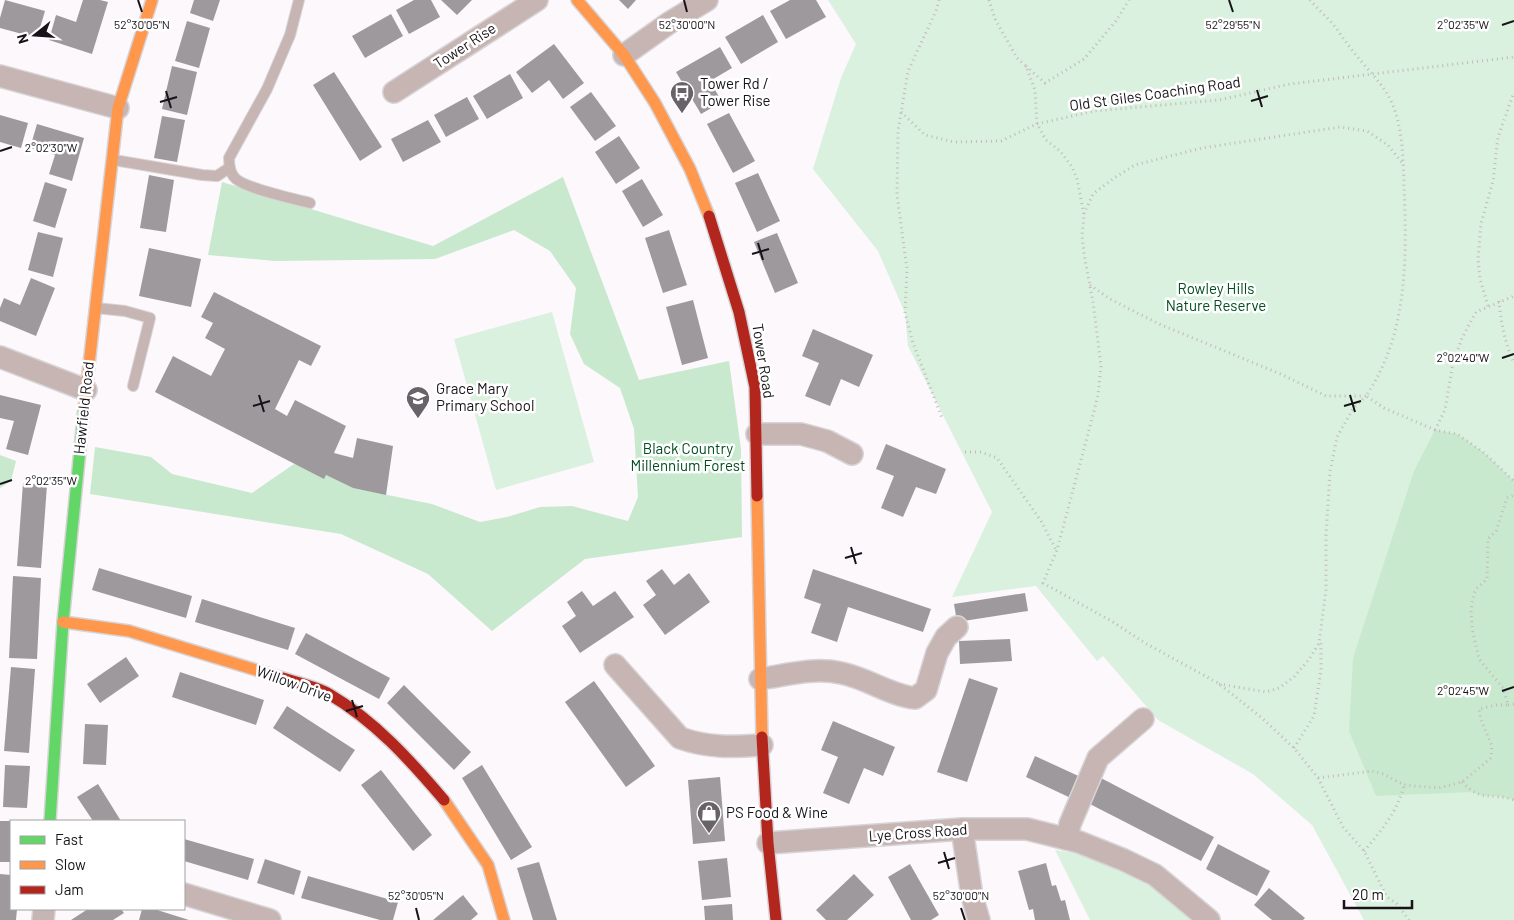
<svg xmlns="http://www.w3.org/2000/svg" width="1514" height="920" font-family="Barlow,sans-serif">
<rect width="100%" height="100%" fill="#fcf8fc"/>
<!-- green -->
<g fill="#d9f1de">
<polygon points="828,0 1514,0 1514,920 1364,920 1312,825 1253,774 1158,720 1103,656 1097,661 1036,586 952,597 992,512 908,346 905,313 878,251 813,169 841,78 856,44"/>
<polygon points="552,312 594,462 496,490 454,339"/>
<polygon points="1055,850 1099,857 1167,894 1198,920 1090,920"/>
</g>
<!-- forest -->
<g fill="#c8e9ce">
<polygon points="563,177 639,380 729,361 741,449 742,537 585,559 492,631 428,574 341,534 90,494 95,447 151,457 172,474 252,493 294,464 326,475 353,488 432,504 480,522 507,517 540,507 572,506 628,521 638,497 634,429 620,388 584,364 570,334 576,288 550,251 514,230 435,259 275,261 208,255 222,182 433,246"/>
<polygon points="1435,430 1457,434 1483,452 1514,481 1514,800 1498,796 1484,796 1471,792 1376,796 1349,731 1353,658 1414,471"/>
<polygon points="0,455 16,461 11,481 0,488"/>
</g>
<!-- building -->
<g fill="#9e999c">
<polygon points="5,0 45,11 37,38 0,28 0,18"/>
<polygon points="83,0 100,0 108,2 92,54 49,40 56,15 76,22"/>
<polygon points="194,0 220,0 213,21 190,13"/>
<polygon points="414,0 431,0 440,17 409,34 396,10"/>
<polygon points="441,0 472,0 457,15"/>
<polygon points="619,0 636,0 628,9"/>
<polygon points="790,0 816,0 826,17 786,39 770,11"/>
<polygon points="391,14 403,36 365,58 352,36"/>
<polygon points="763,15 778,42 741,64 725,37"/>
<polygon points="187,21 210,28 199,68 175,61"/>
<polygon points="554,44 584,83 563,99 549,80 532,93 516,72"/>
<polygon points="720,47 732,68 710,81 722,102 701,114 676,72"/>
<polygon points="172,66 197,72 187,115 162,109"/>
<polygon points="334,72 382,147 360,161 313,85"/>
<polygon points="510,74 523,98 487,119 473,96"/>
<polygon points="591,92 616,126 595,141 570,107"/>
<polygon points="467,97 479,119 446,137 434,115"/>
<polygon points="729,113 755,161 733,173 707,124"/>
<polygon points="0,115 28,123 21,148 0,142"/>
<polygon points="162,116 185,120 177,162 154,158"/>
<polygon points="428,120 441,142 403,162 391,139"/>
<polygon points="37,124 84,138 72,181 49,174 55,155 30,148"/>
<polygon points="619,136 640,168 616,184 595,152"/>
<polygon points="758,173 780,221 757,232 735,183"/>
<polygon points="149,175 174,180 166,232 140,228"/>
<polygon points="642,179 663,215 643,227 622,191"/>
<polygon points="45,182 67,189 55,228 33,221"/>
<polygon points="669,230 687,285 663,293 645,238"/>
<polygon points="38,232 63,238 53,277 28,270"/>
<polygon points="777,233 798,283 775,293 754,242"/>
<polygon points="149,248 201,259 191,307 139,296"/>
<polygon points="31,278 55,288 36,336 0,321 0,308 4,298 20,305"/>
<polygon points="214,292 321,346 311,366 299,360 275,409 287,416 295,400 346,426 334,453 353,458 357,438 393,446 386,495 353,488 326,475 324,479 155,392 173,356 211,376 225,349 205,338 213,323 201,317"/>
<polygon points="693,300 708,358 682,365 666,307"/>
<polygon points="813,329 873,355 859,387 841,379 830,406 805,396 819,363 802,356"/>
<polygon points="0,395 41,405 28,455 6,449 14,421 0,418"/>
<polygon points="886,444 946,469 936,494 916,487 903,517 881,508 894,476 876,469"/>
<polygon points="23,483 47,485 41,568 17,566"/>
<polygon points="99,568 192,596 186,618 92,590"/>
<polygon points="662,569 674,585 689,573 710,602 665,635 643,605 656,595 646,581"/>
<polygon points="813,569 931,609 923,632 848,607 837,642 811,633 821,604 804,598"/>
<polygon points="13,576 41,578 37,659 9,658"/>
<polygon points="582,591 593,606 615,591 634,617 580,653 562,626 576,616 567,602"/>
<polygon points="1025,593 1028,611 957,622 954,604"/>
<polygon points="202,599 295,628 288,650 195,622"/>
<polygon points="306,633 390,678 379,699 295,654"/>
<polygon points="1010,639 1012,661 960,664 959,641"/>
<polygon points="126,657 139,676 100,703 87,684"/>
<polygon points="11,667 35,669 29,753 4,751"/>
<polygon points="180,672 264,700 256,725 172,697"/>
<polygon points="969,678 998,688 967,782 937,772"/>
<polygon points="594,681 655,766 626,787 565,702"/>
<polygon points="404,685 471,752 454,770 387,703"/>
<polygon points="287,706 355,750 340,772 273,728"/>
<polygon points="833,721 895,747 883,776 864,768 849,804 823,793 838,757 821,750"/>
<polygon points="85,724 108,725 106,765 83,764"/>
<polygon points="1035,756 1085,779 1075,800 1026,777"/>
<polygon points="5,765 30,766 27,808 3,807"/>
<polygon points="482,765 532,847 511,860 462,778"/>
<polygon points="381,770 432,835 413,851 361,785"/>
<polygon points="720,777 725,841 693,844 688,780"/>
<polygon points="1099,777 1214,837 1201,861 1086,802"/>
<polygon points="98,784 121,821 93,821 77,797"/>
<rect x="0" y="821" width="11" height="41"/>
<polygon points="184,839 254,859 248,880 184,861"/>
<polygon points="1218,844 1270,871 1257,896 1206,869"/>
<polygon points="727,858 731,897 702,900 698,861"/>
<polygon points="265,859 301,871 294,895 257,883"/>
<polygon points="539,862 557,920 533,920 517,868"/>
<polygon points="1046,863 1052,886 1056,885 1061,901 1065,900 1070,920 1035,920 1033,909 1029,910 1018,871"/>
<polygon points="910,864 939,915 931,920 911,920 888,877"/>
<polygon points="0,874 11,875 11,909 17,909 16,920 0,920"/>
<polygon points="854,874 874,895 847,920 826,920 816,910"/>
<polygon points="308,876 398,902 393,920 380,920 301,898"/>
<polygon points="1269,888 1305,918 1303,920 1272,920 1254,905"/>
<polygon points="463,895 478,914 471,920 433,920"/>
<polygon points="732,904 733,920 705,920 704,906"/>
<polygon points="88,909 121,909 124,913 113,920 71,920"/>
<polygon points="142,909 154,909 189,920 139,920"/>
</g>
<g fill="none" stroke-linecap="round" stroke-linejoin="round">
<!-- lane casing -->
<g stroke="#d7d4d7" stroke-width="12">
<g id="lane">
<path d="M 299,0 L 290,35 L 267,89 L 229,158 C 229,166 230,174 236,179 C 248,189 294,199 310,203"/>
<polyline points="114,160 202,175 217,176 229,168"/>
<polyline points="96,308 125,311 150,318 133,386"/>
</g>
</g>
<!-- street casing -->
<g stroke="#d7d4d7" stroke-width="24">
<g id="street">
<polyline points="624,55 669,23 707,0"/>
<polyline points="0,76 118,108"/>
<polyline points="394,92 537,0"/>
<polyline points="0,357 86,390"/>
<polyline points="757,434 801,434 827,441 852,454"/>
<path d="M 615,665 L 680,738 C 709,748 731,747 762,745"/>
<path d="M 760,679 C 787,675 814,667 841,673 C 867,678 889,695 915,698 L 926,690 L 937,653 L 946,637 L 957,627"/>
<polyline points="962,829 972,896 979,920"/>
<polyline points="1067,839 1070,824 1098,758 1143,719"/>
<polyline points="768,843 962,829 1027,829 1079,842 1124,860 1155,875 1209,920"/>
<polyline points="184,894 270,920"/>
<polyline points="43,920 44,909"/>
</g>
</g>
<!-- fast casing -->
<g stroke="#d7d4d7" stroke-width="14">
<polyline id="fast" points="50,821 63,622 84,409"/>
</g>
<!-- slow casing -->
<g stroke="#d7d4d7" stroke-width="14">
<g id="slow">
<polyline points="577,0 624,55 655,103 690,169 709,216"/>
<polyline points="84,409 118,108 152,0"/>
<polyline points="757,496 762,737"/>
<polyline points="63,622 129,631 279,677"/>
<polyline points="444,800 488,865 504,920"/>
</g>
</g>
<!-- jam casing -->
<g stroke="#d7d4d7" stroke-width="14">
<g id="jam">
<polyline points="709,216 739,312 755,387 757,496"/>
<path d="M 279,677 C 294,682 316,686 329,694 C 375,721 410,760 444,800"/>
<polyline points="762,737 768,843 776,920"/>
</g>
</g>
<!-- path -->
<g stroke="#c4b9ba" stroke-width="3" stroke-dasharray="1 4" stroke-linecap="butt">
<polyline points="939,0 936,11 908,71 898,131 897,195 907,269 905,313 913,343 942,418"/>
<polyline points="989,0 995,19 1017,58 1026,66 1035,90 1037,124 1046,140 1060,151 1072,167 1077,179 1084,215 1082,236 1085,260 1093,302 1101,366 1098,395 1093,415 1057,550 1043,583 1113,622 1145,643 1218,683 1262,718 1294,748 1318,778 1343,827 1364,851 1387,897 1397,904 1409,920"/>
<path d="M 1310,0 C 1318,9 1328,18 1336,28 C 1344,39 1352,51 1361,61 C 1372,74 1383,85 1391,101 C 1403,127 1403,158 1404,186 C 1406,231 1407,283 1396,327 C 1390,352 1380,375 1366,396 L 1384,408 L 1435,430 L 1457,434 L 1483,452 L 1514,481"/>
<polyline points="1026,66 1045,83 1084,59 1116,21 1129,0"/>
<polyline points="901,112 925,135 954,142 1001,141 1037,124 1094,111 1219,100 1290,84 1514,57"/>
<polyline points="1084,214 1093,194 1114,178 1135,165 1202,148 1340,127 1367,131 1388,145 1403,164"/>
<polyline points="1090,285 1110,299 1159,324 1283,375 1326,396 1366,396"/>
<path d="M 1499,301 C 1501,322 1505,344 1514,363"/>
<polyline points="1488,306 1480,279 1478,259 1481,224 1493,181 1498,137 1514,92"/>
<polyline points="1435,430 1445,410 1453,363 1462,338 1476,312 1514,296"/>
<polyline points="965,452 981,452 997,458 1041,521 1056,550"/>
<polyline points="1219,684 1266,692 1279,688 1294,677 1310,658 1319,643 1326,590 1326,535 1330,472 1337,437 1354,407 1366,396"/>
<polyline points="1508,705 1514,704"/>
<polyline points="1294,748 1314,716 1321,670 1321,641"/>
<polyline points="1318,778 1372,771 1383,774 1404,785 1439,788 1462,782 1491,758 1492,746 1481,720 1479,709 1496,705 1508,705 1503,688 1479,659 1472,628 1471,609 1474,594 1476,589 1487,579 1488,539 1496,531 1507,498 1514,495"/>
<path d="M 1462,782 C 1482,803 1491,792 1514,800"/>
<path d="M 1364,851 C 1381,831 1398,811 1404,785"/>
</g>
<!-- lane -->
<use href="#lane" stroke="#c6b5b2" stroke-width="10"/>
<!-- street -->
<use href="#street" stroke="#c6b5b2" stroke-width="21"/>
<!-- fast -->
<use href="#fast" stroke="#63d668" stroke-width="11"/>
<!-- slow -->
<use href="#slow" stroke="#ff974d" stroke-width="11"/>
<!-- jam -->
<use href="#jam" stroke="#b3261e" stroke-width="11"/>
</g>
<!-- ticks -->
<path fill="none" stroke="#181318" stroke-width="2" d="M 138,0 L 142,12M 684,0 L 687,12M 1229,0 L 1233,12M 1502,25 L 1514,21M 1257,90 L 1262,107M 166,91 L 171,108M 1251,101 L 1268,96M 160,102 L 177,97M 0,151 L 12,147M 758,243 L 763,260M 752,254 L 769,249M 1502,358 L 1514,354M 259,395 L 264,412M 1350,395 L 1355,412M 253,406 L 270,401M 1344,406 L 1361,401M 0,484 L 12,480M 851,547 L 856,564M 845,558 L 862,553M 1502,691 L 1514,687M 352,700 L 357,717M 346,711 L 363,706M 944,852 L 949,869M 938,863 L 955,858M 416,908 L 419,920M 961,908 L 965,920"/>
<!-- icons -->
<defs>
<g id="bus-pin" transform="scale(1.25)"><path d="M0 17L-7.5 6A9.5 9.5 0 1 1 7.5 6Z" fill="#686368" stroke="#fff"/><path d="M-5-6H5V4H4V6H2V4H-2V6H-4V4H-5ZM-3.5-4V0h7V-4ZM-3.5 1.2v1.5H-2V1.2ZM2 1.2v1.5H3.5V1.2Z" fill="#fff"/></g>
<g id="school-pin" transform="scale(1.25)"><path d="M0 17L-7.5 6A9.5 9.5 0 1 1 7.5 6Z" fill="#686368" stroke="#fff"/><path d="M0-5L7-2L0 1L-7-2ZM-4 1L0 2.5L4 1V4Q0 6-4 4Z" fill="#fff"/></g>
<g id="shop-pin" transform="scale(1.25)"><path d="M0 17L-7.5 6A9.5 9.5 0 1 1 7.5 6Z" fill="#686368" stroke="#fff"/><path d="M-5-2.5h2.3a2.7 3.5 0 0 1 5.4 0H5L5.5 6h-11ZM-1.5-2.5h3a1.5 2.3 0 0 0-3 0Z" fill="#fff"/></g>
</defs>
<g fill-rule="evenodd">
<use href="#bus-pin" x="682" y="93"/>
<use href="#school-pin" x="418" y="398"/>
<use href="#shop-pin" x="709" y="813"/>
</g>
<g text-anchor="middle" stroke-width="5" stroke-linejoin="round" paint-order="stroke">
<!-- street labels -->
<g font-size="15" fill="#181318" stroke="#fff">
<text transform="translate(465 46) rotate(-33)" y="5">Tower Rise</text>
<text transform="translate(1155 94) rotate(-8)" y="5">Old St Giles Coaching Road</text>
<text transform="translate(763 361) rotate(81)" y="5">Tower Road</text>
<text transform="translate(84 408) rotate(-84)" y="5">Hawfield Road</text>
<text transform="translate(294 684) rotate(20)" y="5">Willow Drive</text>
<text transform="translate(918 833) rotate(-4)" y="5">Lye Cross Road</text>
</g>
<!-- poi labels -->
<g font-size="15" fill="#181318" stroke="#fff" text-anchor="start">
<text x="700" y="89">Tower Rd /<tspan x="700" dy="17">Tower Rise</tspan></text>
<text x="436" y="394">Grace Mary<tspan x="436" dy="17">Primary School</tspan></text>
<text x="726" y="818">PS Food &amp; Wine</text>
</g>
<!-- park labels -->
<g font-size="15" fill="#024d20" stroke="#fff">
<text x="1216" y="294">Rowley Hills<tspan x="1216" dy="17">Nature Reserve</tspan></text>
<text x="688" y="454">Black Country<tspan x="688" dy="17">Millennium Forest</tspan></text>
</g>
</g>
<g font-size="12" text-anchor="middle" fill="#181318" stroke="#fff" stroke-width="5" stroke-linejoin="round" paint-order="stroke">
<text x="142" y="29">52°30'05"N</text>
<text x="687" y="29">52°30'00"N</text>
<text x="1233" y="29">52°29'55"N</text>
<text x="1463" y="29">2°02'35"W</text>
<text x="51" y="152">2°02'30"W</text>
<text x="1463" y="362">2°02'40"W</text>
<text x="51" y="485">2°02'35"W</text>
<text x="1463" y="695">2°02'45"W</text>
<text x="416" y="900">52°30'05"N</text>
<text x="961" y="900">52°30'00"N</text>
</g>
<!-- legend -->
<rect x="10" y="820" width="175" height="90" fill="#ffffff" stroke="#a3a1a3"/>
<rect x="20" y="836" width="25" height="8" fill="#63d668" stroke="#a3a1a3"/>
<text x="55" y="845" font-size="15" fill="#181318">Fast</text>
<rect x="20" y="861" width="25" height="8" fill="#ff974d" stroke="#a3a1a3"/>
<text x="55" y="870" font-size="15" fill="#181318">Slow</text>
<rect x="20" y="886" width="25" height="8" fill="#b3261e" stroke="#a3a1a3"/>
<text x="55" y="895" font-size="15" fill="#181318">Jam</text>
<!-- north arrow -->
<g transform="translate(35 35) rotate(253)" stroke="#ffffff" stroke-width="4" paint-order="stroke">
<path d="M0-4L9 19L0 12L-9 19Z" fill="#181318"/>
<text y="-8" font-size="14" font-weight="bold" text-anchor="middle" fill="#181318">N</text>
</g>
<!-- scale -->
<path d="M1344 900v8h68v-8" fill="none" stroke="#181318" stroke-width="2.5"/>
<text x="1352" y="900" font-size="15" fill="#181318" stroke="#ffffff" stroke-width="4" paint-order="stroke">20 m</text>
</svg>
